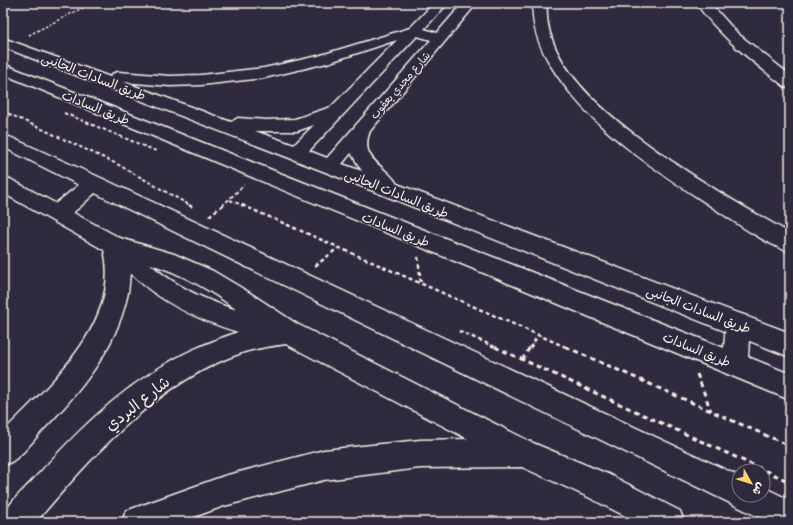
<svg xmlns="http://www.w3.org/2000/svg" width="793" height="525" font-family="Itim,'Playpen Sans Arabic',sans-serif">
<rect width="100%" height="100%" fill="#2f2a3d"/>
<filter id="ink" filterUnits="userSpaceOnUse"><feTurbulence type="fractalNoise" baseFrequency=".025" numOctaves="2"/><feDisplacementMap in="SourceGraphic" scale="8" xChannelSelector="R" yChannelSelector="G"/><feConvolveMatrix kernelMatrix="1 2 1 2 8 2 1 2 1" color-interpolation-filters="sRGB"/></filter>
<g filter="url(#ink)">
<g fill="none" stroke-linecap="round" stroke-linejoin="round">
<!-- minor casing -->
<g stroke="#f4f1e8" stroke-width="3">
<g id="minor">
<path d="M 434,3 L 448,3 L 424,29 L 437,33 L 463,3 L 477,3 L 370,131 C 358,160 386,165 397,184 L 790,333 L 790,357 L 323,171 L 3,47 L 3,38 L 110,77 L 112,74 L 118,72 L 170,76 L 201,75 L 264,68 L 318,56 L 410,28 ZM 417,36 L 431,40 L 327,158 L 309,151 ZM 397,40 L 331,107 L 295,119 L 266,120 L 238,118 L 231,122 L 124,82 L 170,86 L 201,85 L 264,78 L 327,63 ZM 314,125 L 294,145 L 255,131 L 297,131 ZM 351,153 L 362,171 L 342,164 Z"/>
<path d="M 533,3 L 547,3 C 541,71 624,128 673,162 C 711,188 750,211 790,233 L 790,252 C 763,243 731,219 706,203 C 648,165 588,126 551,66 C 539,46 531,26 533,3 Z"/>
<path d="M 696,3 L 710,3 L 737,33 L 790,75 L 790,88 L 784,86 C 752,61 720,37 696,3 Z"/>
<path d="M 3,177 L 10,179 L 120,238 L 174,254 L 213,271 L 250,293 L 297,324 L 533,443 L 610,475 L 680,511 L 684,522 L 637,522 L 588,497 L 522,467 L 420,468 L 324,480 L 224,506 L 180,522 L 122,522 L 126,511 L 137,507 L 224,476 L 324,450 L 420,440 L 468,439 L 286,344 C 272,346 258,348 244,352 C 158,381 93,455 36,522 L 3,522 C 3,507 24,490 34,479 C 73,436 115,393 166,364 C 189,350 213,341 238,332 C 198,320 160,302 130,273 C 129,281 129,290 127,297 C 115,351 78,394 41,432 C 29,445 19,460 3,466 L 3,432 C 49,385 122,323 104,250 L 3,193 ZM 150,264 C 181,273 212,291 237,310 C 206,301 175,286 150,264 Z"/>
</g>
</g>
<!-- major casing -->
<g stroke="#f4f1e8" stroke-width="3">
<g id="major">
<polygon points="3,64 724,348 726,324 729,316 738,313 747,316 750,324 748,357 790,374 790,400 3,74"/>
<path d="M 3,134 L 101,178 L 739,476 L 739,495 L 763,495 L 763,487 L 790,500 L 790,522 L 769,522 L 95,193 C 83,203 67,224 50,218 L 47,213 L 50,208 L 79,185 L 3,147 Z"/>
</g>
</g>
<!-- path-far3 -->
<polyline stroke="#f4f1e8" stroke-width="1.5" stroke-dasharray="2.5 2" stroke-linecap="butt" points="29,35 92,3"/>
<!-- path-far2 -->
<g stroke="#f4f1e8" stroke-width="2" stroke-dasharray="3.5 2.5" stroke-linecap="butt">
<polyline points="3,111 117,164 191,206"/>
<polyline points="64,113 156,151"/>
<polyline points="230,200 244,206"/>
<polyline points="222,206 244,185"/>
</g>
<!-- path-far1 -->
<g stroke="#f4f1e8" stroke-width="2.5" stroke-dasharray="4 3" stroke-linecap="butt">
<polyline points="189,205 192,207"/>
<polyline points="242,205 568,348"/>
<polyline points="209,216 223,205"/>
<polyline points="418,257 421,284"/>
<polyline points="315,266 338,248"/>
<polyline points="459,331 497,348"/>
<polyline points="530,348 539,334"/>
</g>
<!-- path -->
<g stroke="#f4f1e8" stroke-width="3" stroke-dasharray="5 4" stroke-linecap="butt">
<polyline points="495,347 790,482"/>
<polyline points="566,347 790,446"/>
<polyline points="522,360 530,347"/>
<polyline points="697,374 711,411"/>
<polyline points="785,411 790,413"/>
</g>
<!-- minor -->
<use href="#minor" fill="#2f2a3d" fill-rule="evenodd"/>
<!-- major -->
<use href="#major" fill="#2f2a3d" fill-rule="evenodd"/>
</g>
</g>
<g text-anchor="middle" stroke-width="3" stroke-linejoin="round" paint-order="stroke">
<!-- far-street labels -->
<g font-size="11" fill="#f4f1e8" stroke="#2f2a3d">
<text transform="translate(400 85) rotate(-49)" y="4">شارع مجدي يعقوب</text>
</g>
<!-- street labels -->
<g font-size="13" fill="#f4f1e8" stroke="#2f2a3d">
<text transform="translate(94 76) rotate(21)" y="5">طريق السادات الجانبى</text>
<text transform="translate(96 107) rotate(22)" y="5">طريق السادات</text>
<text transform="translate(397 193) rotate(22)" y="5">طريق السادات الجانبى</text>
<text transform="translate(396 229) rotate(22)" y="5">طريق السادات</text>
<text transform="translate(699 309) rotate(21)" y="5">طريق السادات الجانبى</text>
<text transform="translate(697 349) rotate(22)" y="5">طريق السادات</text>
</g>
<!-- near-street labels -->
<g font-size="16" fill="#f4f1e8" stroke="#2f2a3d">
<text transform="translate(137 403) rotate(-38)" y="6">شارع البردي</text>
</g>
</g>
<!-- margin -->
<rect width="793" height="525" fill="none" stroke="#2f2a3d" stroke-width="16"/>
<rect x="8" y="8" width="777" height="509" fill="none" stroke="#f4f1e8" stroke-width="1.5" filter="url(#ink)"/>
<!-- north arrow -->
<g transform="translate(751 483) rotate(129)"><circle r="19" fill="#2f2a3d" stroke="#7e7a81"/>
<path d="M0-3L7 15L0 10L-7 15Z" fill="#ffd166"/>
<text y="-6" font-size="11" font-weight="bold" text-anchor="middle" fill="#f4f1e8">ش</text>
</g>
</svg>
